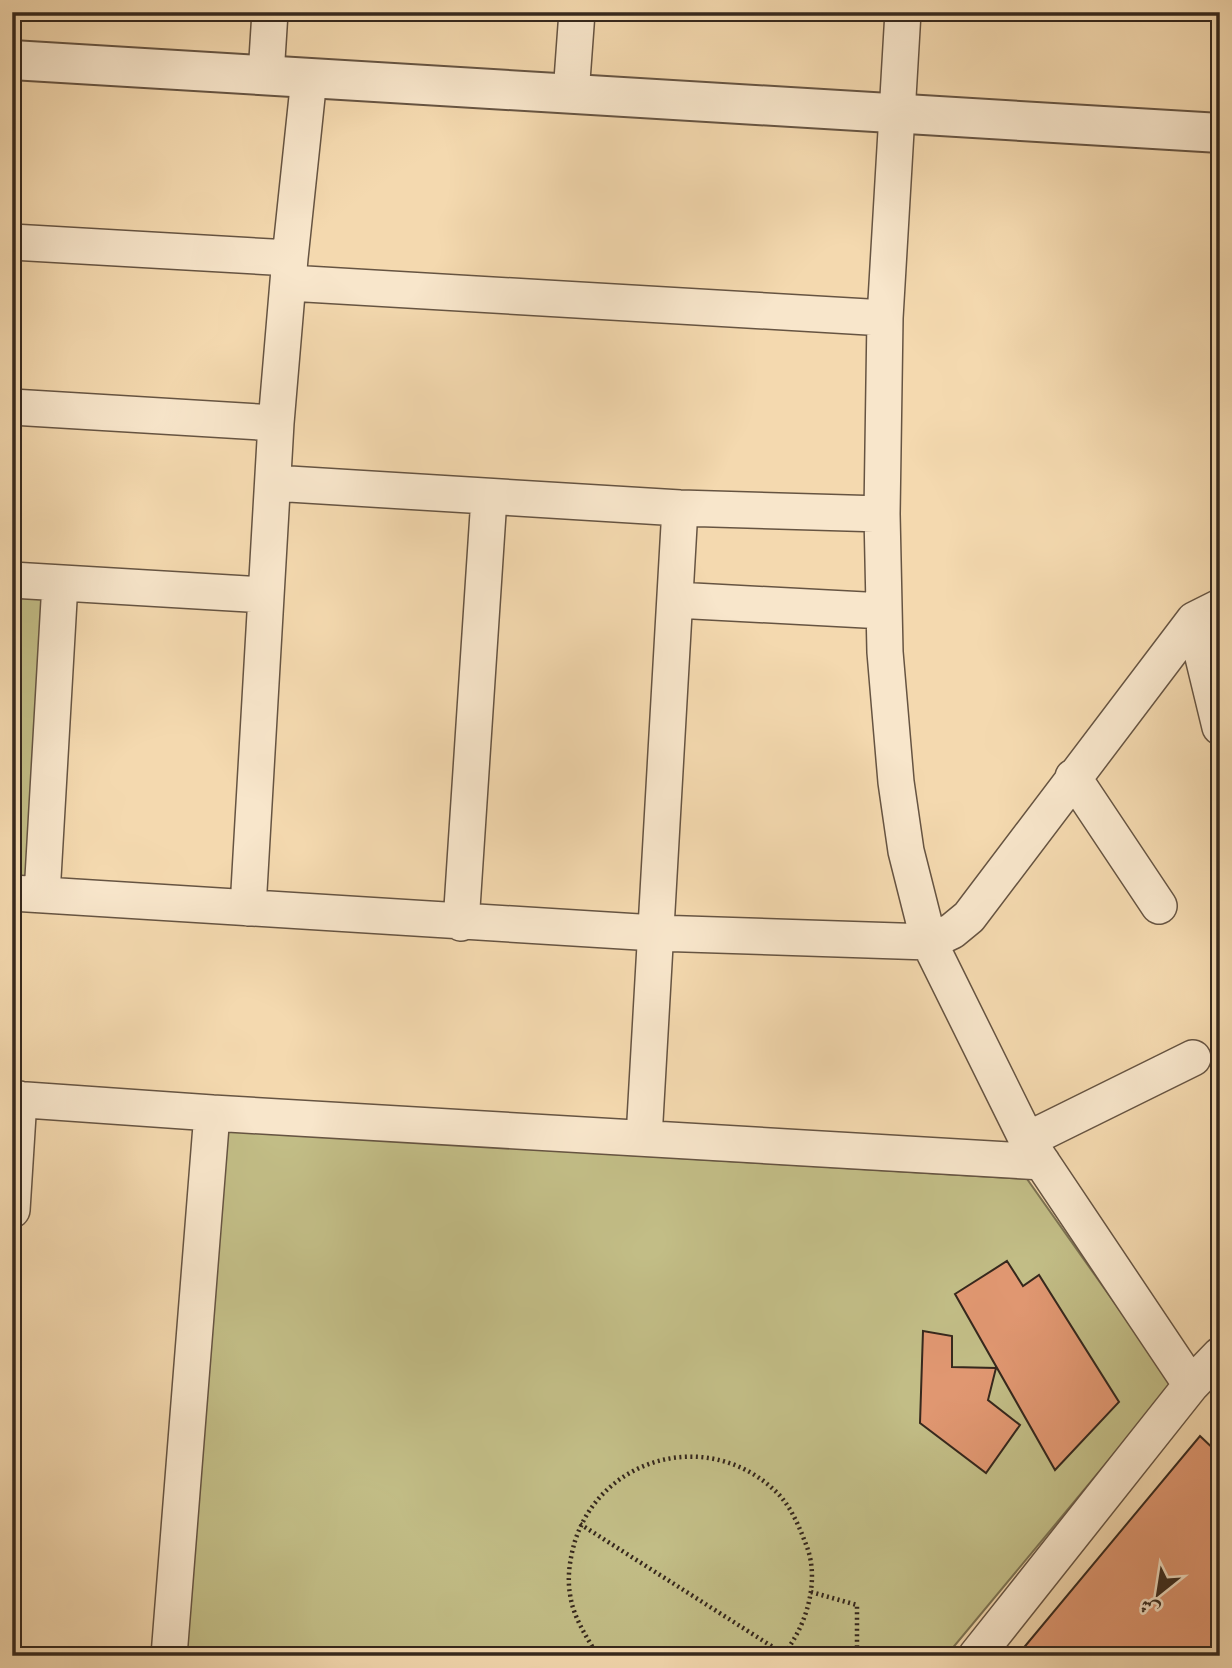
<svg xmlns="http://www.w3.org/2000/svg" width="1232" height="1668" viewBox="0 0 1232 1668" font-family="'IM FELL English',Amiri,serif">
  <style>
    .green { fill: #c2bd86; stroke: #7c7252; stroke-width: 2 }
    .building { fill: #e09771; stroke: #36281d; stroke-width: 2 }
    .lines { fill: none; stroke-linecap: round; stroke-linejoin: round }
    .minor-casing { stroke: #665442; stroke-width: 38 }
    .tertiary-casing { stroke: #665442; stroke-width: 42 }
    .path { stroke: #36281d; stroke-width: 4.5; stroke-dasharray: 2 3.5; stroke-linecap: butt }
    .minor { stroke: #f8e6cb; stroke-width: 35 }
    .tertiary { stroke: #f8e6cb; stroke-width: 38 }
  </style>
  <rect width="100%" height="100%" fill="#f4d9af"/>
  <filter id="stains"><feTurbulence type="fractalNoise" baseFrequency=".00286" numOctaves="4"/><feColorMatrix values="0 0 0 0 .2 0 0 0 0 .09 0 0 0 0 .02 0 0 0 .5 -.17"/></filter>
  <radialGradient id="worn" r=".72"><stop offset=".6" stop-color="#630" stop-opacity="0"/><stop offset="1" stop-color="#630" stop-opacity=".3"/></radialGradient>
  <path class="green" d="M12,591L48,593L30,878L12,877Z
    M214,1130L1027,1179L1172,1384L946,1656H181Z"/>
  <path class="building" d="M1007,1261L1023,1286L1039,1275L1119,1402L1055,1470L955,1294Z
    M923,1331L952,1336V1367L996,1368L988,1400L1020,1425L986,1473L920,1423Z
    M1200,1436L1220,1455V1656H1026L1021,1651Z"/>
  <g class="lines">
    <g class="minor-casing">
      <path id="minor" d="M903,12L885,318L882,514L885,652L896,782L906,851L929,942L1027,1140L1191,1385
        M266,75L270,12
        M571,94L577,12
        M12,242L290,258
        M289,283L885,318
        M12,407L276,423
        M273,483L680,508L882,514
        M12,580L266,595
        M675,600L884,611
        M1194,620L1220,727
        M1073,777L1159,906
        M12,893L655,933L929,942L952,931L969,917L1194,620L1220,607
        M42,895L60,583
        M248,908L276,423L290,258L309,78
        M461,923L489,498
        M12,1099L212,1113L1042,1162
        M644,1138L680,508
        M1027,1140L1193,1058
        M12,1210L19,1099
        M169,1656L212,1113
        M976,1656L1191,1385L1220,1355"/>
    </g>
    <g class="tertiary-casing">
      <path id="tertiary" d="M12,60L1220,133"/>
    </g>
    <path class="path" d="M580,1524L787,1656
      M811,1592L857,1605V1656
      M598,1656C586,1636 573,1617 570,1594C567,1577 570,1558 575,1541C602,1457 706,1429 772,1488C790,1503 799,1526 807,1547C820,1582 806,1628 782,1656"/>
    <use href="#minor" class="minor"/>
    <use href="#tertiary" class="tertiary"/>
  </g>
  <rect width="1232" height="1668" fill="none" stroke="#f4d9af" stroke-width="42"/>
  <rect x="14" y="14" width="1204" height="1640" fill="none" stroke="#36281d" stroke-width="3.5"/>
  <rect x="21" y="21" width="1190" height="1626" fill="none" stroke="#36281d" stroke-width="2"/>
  <g transform="translate(1158 1594) rotate(210)" stroke="#f8e6cb" stroke-width="5" paint-order="stroke">
  <path d="M0-5L12 26L0 18L-12 26Z" fill="#36281d"/>
  <text y="-10" font-size="19" font-weight="bold" text-anchor="middle" fill="#36281d">ش</text>
  </g>
  <rect width="100%" height="100%" filter="url(#stains)"/>
  <rect width="100%" height="100%" fill="url(#worn)"/>
</svg>
